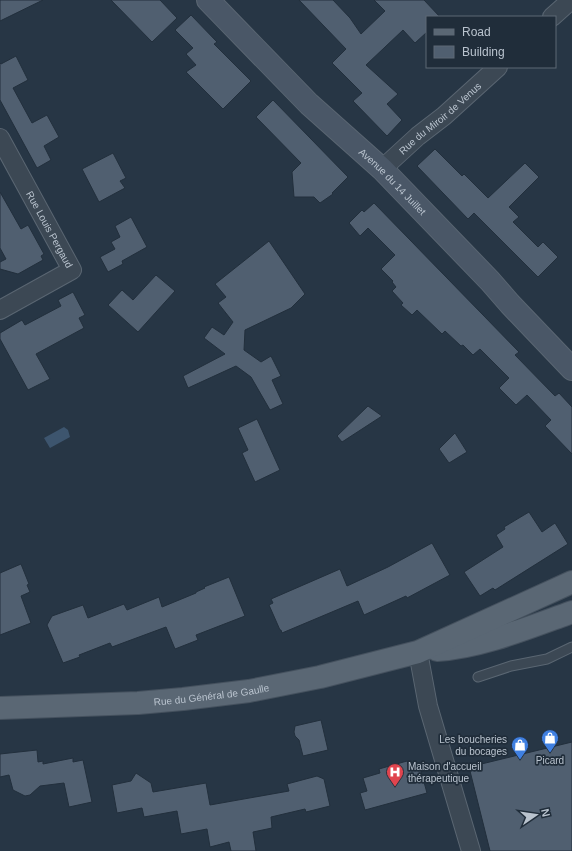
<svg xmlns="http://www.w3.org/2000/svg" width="572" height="851" viewBox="0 0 572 851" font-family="Helvetica,sans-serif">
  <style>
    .water { fill: #3d556e }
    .building { fill: #505f70; stroke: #222f3c }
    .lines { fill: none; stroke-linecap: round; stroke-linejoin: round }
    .lane-casing { stroke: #5a6672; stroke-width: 11 }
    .street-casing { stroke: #5a6672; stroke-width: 20 }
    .secondary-casing { stroke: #5a6672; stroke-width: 24 }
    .primary-casing { stroke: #45515e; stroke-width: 24 }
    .lane { stroke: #3c4854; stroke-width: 9 }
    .street { stroke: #3c4854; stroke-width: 18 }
    .secondary { stroke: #4a5767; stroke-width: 22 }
    .primary { stroke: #5a6774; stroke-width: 22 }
    .labels { text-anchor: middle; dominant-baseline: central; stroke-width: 3.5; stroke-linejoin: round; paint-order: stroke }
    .street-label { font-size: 10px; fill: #b9c3ce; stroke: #202d3a }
    .poi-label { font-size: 10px; fill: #b9c3ce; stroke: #202d3a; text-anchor: end }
  </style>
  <rect width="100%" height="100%" fill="#273645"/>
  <path class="water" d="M64,427L68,430L70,437L50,448L44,438Z"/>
  <path class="building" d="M0,0H43L0,21Z
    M111,0H160L177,18L152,42Z
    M299,0H333L350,18L361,34L385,11L374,0H424L440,17H427V32L415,43L403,30L366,65L398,94L387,104L402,120L387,136L353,101L362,93L332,63L346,49Z
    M191,15L217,42L214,44L251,81L223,109L186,72L196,65L186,54L193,48L175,30Z
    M16,56L28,80L13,88L32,123L47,115L59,137L44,146L51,160L37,168L0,100V63L1,64Z
    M273,100L348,177L332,193L333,194L320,203L314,197H294L292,172L301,163L256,117Z
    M435,149L462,176L464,174L488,198L525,163L539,177L509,207L519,217L513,222L538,247L543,242L558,257L538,277L474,213L468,219L417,166Z
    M113,153L126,178L120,181L125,188L99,202L82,169Z
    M0,192L21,229L28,225L44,254L41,256L43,260L18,274L0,269V262L6,259L0,248Z
    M374,203L519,352L515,355L555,396L559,393L572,407V454L545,426L551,420L527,395L516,405L499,388L509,378L480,349L473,355L463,345L461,346L445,331L442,334L417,310L412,315L401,305L403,303L392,291L396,287L392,282L393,281L381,269L395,255L368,228L360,236L349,223L362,210L364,212Z
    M131,217L147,247L122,261L123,264L108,272L100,257L115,249L111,242L120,237L115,226Z
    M269,241L305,294L291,308L245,330L244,350L261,362L271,356L281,376L272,380L283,404L270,410L251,377L236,366L188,388L183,376L225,354L204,338L212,327L224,335L233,322L218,303L226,297L215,284Z
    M156,275L175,291L138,332L108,305L122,290L133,300Z
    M73,292L85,315L79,318L84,328L36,354L50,379L28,390L0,339V333L22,320L25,325L61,306L58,300Z
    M368,406L382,416L342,442L337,436Z
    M257,419L280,470L255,482L242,453L248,450L238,428Z
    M455,433L467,452L449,463L439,449Z
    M529,512L542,532L555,523L568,544L495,590L493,588L480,596L464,572L503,547L496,535L505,529L504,527Z
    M432,543L450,575L407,598L406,596L364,615L358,601L282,633L281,630H280L269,605L273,603L271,599L340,569L347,586L388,567Z
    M21,564L29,584L27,585L30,592L21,596L31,623L0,635V573Z
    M229,577L245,616L196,635L198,640L175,649L166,627L112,647L110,643L79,655L80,657L63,663L47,625L52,616L83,605L88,618L124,604L127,610L159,597L162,607L196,593V592L205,588L204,587Z
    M321,720L328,750L303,756L299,740L295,736L294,732L295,726Z
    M572,742V851H490L469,767Z
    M37,750L38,762L43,761V764L73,758V762L83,760L92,802L69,807L64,783L40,786L30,795L25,796L13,790L9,775L0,777V754Z
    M407,761L409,767L419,764L427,793L365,810L360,793L367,791L363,778L380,773L379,769Z
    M136,773L151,783L153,792L206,783L210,805L289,791L287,784L317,776L324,779L330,806L306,812L305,809L271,817L272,828L253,832L256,851H231L229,842L210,847L207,829L181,834L177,811L144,817L142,808L117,813L112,785L131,781Z"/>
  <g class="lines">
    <g class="lane-casing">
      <path id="lane" d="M478,677L511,666L547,659L572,647"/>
    </g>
    <g class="street-casing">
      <g id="street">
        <path d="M552,17L571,0"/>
        <path id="s1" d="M0,138L72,270L0,310"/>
        <path id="s2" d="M382,169L418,136L444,116L498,67"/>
        <path d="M418,652L428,706L471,851"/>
      </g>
    </g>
    <g class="secondary-casing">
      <g id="secondary">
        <path id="s3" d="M208,0L309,104L382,169L490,281L510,304L572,369"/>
      </g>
    </g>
    <g class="primary-casing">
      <g id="primary">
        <path d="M437,650C482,647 530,627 572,612"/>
        <path id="s4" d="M0,708L138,703L183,699L249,691L320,677L418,652L572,582"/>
      </g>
    </g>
    <use href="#lane" class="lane"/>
    <use href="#street" class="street"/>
    <use href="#secondary" class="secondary"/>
    <use href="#primary" class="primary"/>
  </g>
  <defs>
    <g id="shop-pin" transform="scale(0.9)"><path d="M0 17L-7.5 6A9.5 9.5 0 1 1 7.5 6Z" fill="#3f7fe0" stroke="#202d3a"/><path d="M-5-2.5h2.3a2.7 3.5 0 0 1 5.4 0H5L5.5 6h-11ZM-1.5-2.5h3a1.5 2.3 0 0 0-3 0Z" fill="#fff"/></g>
    <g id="hospital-pin" transform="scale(0.9)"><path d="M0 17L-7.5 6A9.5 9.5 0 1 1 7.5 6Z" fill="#e0444e" stroke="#202d3a"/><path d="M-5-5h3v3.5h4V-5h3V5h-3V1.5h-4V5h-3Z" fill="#fff"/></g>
  </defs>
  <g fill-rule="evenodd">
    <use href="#shop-pin" x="550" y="738"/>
    <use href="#shop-pin" x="520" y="745"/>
    <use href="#hospital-pin" x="395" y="772"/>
  </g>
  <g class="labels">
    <g class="street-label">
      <text stroke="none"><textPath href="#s2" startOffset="77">Rue du Miroir de Venus</textPath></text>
      <text stroke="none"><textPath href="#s3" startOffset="259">Avenue du 14 Juillet</textPath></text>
      <text stroke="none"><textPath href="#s1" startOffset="104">Rue Louis Pergaud</textPath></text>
      <text stroke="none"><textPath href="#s4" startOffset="212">Rue du Général de Gaulle</textPath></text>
    </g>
    <g class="poi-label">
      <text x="507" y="739">Les boucheries<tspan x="507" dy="12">du bocages</tspan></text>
      <text x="550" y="760" text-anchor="middle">Picard</text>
      <text x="408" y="766" text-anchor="start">Maison d'accueil<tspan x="408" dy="12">thérapeutique</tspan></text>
    </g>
  </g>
  <rect x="426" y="16" width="130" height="52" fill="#202d3a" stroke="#5d6975"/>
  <rect x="434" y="29" width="20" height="6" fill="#5a6774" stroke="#5d6975"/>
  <text x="462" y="36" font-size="12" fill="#b9c3ce">Road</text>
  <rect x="434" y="46" width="20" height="12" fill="#505f70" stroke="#5d6975"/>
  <text x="462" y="56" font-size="12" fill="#b9c3ce">Building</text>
  <g transform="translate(536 815) rotate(77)" stroke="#202d3a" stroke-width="3" paint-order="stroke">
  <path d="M0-3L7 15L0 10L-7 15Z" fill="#b9c3ce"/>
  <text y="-6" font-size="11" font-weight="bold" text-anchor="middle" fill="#b9c3ce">N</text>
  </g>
</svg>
